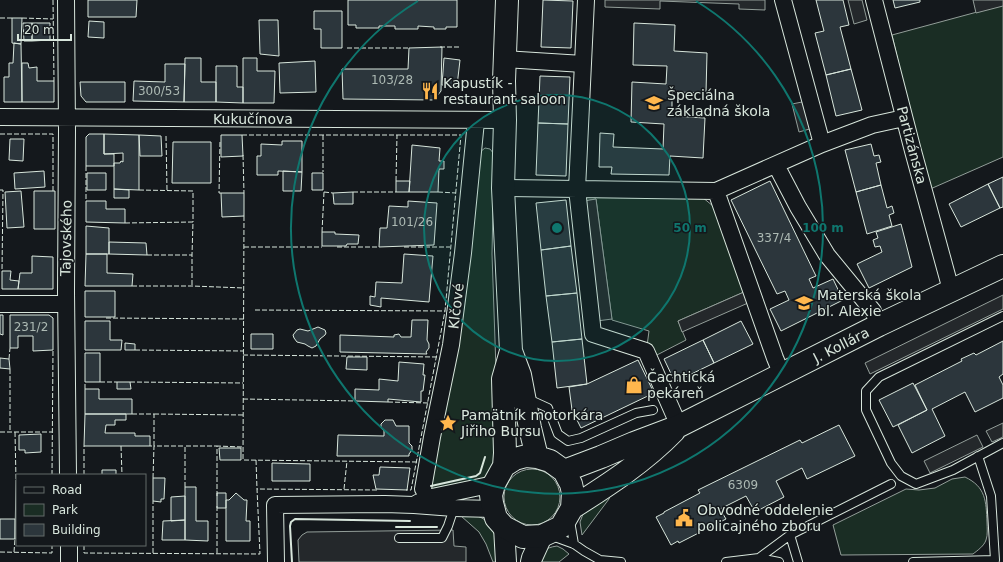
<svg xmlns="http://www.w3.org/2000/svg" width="1003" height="562" viewBox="0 0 1003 562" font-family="'DejaVu Sans',sans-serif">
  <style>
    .green { fill: #1a2d24; stroke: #939e99 }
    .parking { fill: #24282b; stroke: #939e99 }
    .building { fill: #2c363c; stroke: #d8e6dc }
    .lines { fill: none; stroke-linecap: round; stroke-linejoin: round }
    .service-casing { stroke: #d8e6dc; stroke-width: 10 }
    .minor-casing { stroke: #d8e6dc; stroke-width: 18 }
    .tertiary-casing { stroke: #d8e6dc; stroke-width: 22 }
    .secondary-casing { stroke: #d8e6dc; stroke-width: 24 }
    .service { stroke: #14181c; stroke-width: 8 }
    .minor { stroke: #14181c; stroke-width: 16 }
    .tertiary { stroke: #14181c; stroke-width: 20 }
    .secondary { stroke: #14181c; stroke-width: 22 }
    .fence { stroke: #d8e6dc; stroke-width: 1; stroke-dasharray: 5 2; stroke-linecap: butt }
    .wall { stroke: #d8e6dc; stroke-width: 2 }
    .ring { fill: none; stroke: #0f766e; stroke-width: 2 }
    .labels { text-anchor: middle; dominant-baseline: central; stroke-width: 3; stroke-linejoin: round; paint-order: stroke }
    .number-label { font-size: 12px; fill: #adbab4 }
    .poi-label { font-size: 14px; fill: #d8e6dc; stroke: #14181c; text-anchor: start }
    .street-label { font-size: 14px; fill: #d8e6dc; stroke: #14181c }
    .centre { fill: #0f766e; stroke: #14181c; stroke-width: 2 }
    .ring-label { font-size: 12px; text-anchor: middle; font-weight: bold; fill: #0f766e; stroke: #14181c; stroke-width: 3; stroke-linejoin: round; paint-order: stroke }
  </style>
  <rect width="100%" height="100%" fill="#14181c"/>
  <path class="green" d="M1003,5V157L928,190L892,35Z
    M485,148L490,149L494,154L492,254L499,456L487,476L480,482L427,492L460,337L467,283L479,155L480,152Z
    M592,193L702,197L713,206L744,292L678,321L686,340L653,357L647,346L649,331L612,320L596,199L584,201V198Z
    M504 497a28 28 0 1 1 56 0a28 28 0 1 1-56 0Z
    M965,477C986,487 986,501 987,522C987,527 988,535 986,540C984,546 978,550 973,554L841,555L833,525L906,489L919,490L935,488L952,479Z
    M610,496L609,499L582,535L580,522L583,514Z
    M468,514C496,517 497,539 500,562H493L486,544L479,532L461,516Z
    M557,546L563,549L569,554L559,562H538C543,551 544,548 557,546Z"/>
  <path class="parking" d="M605,0H765V10L739,9V4L660,1V9L605,7Z
    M848,0H862L867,20L854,24Z
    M973,0H1003V6L976,13Z
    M807,101L813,128L799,132L792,104Z
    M596,199L612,319L597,321L584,201Z
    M744,292L748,303L682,332L678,321Z
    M1003,295V309L870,374L865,363Z
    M1003,423V437L992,442L986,431Z
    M977,435L983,447L930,473L924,461Z
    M453,530L454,546L466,547V562H299L298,540L302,535L307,532Z"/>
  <path class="building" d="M88,0H137L136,17H88Z
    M348,0H457V27H446V29H434V27L418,26V29H395V26H379V28H356V25H348Z
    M543,0L573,1L571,48L541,47Z
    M816,0H843L849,25L840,27L851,69L826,75L815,33L824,31Z
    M893,0H920V2L895,8Z
    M314,11H342V48H321V29H314Z
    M12,18H22L21,44L12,43Z
    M259,20H278L279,56L260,54Z
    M89,21L104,22V38L88,37Z
    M23,23H32V41H24Z
    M32,23H50V40L32,41Z
    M634,23L675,25L674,51L707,53L706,93L672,92V116L705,118L703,158L670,156L669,175L611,174L612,167H599L600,133L614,134L613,147L663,149L664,124L631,122L632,82L666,84L667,66L633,65Z
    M14,43L21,44L22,102H4V77H9V63H13Z
    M442,47L441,91L434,100L343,99L342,69H408L409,48Z
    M185,58H201V82H216V102H184Z
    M243,58H257V71H275L274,103H243Z
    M444,58L460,60L457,86L442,85Z
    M315,61L316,92L280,93L279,63Z
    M22,63H28L29,68L37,67V81H54V102H22Z
    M165,64H185L184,102L133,101L134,81L165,82Z
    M216,66H237V87H243V103L216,102Z
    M851,69L862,110L836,116L826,75Z
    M540,76L570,77L568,124L538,123Z
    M80,82H125V102H86L81,96Z
    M538,123L568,124L566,176L536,175Z
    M89,134H104V154H114V166H86V137Z
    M104,134L139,135V190L114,189V163H120L121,161L123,162V153L104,154Z
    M139,135L161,136L162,156H140Z
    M221,135H242L243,156L221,157Z
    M10,139H24L23,161L9,160Z
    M282,141H302V172L278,171V175H257V156H261V144L282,145Z
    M173,142H211V183H172Z
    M871,144L874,156L879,155L880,159L881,162L876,163L881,185L856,192L845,150Z
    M412,145L440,148L439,161H444V169H439L438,192H409Z
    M44,171L45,187L15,189L14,173Z
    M283,171L302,172L301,191H283Z
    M87,173H106V190H87Z
    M312,173H323V190H312Z
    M1003,177V207L1000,208L988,184Z
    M396,181H410L409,192H396Z
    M770,181L816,276L809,279L813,288L833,279L843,300L781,331L770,309L789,300L785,291L777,294L731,200Z
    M988,184L1000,208L961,227L949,204Z
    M881,185L887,208L892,206L894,213L889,215L892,226L867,234L856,192Z
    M114,189L129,190V198H114Z
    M21,191L24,227L7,228L5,192Z
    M34,191H55V229H34Z
    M353,192V204H334L333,193Z
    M221,193H244V216L222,217Z
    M566,200L571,246L541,250L536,203Z
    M86,201H106V209H125V223L86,222Z
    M408,201L437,203L434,245L379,247L380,228H387L389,206L408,207Z
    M901,224L912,267L869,288L857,264L882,252L880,246L875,247L873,240L878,238L876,232Z
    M86,226L109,228V254H86Z
    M322,232H335V234L359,235L358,244H347L346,246H322Z
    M109,242L146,243L147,255L109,254Z
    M571,246L577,293L546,296L541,250Z
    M86,254H107V273L133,274L132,286H85Z
    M404,254L433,256L429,302L381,298V307L370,305V296L375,297L376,282L402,283Z
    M32,256L53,257V289H18L20,273H32Z
    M2,271H11L10,280L19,281L18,289H2Z
    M85,291H115V317H85Z
    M577,293L582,339L552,342L546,296Z
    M0,315H3V335L0,334Z
    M10,315H49L53,318V350L33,351V336H18V348H10Z
    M412,320H428L427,340L429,344V348L426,352L427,354L340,352V335L394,337V335L399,334L401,337H411Z
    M85,321H110V340H122L121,350H85Z
    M741,321L753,344L714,363L703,340Z
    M318,327L325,330L326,333L325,335L320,339L316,346L312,348L308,346L305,344L297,342L294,338L293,335L297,330L300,329L308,331Z
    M251,334H273V349H251Z
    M582,339L587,384L557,388L552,342Z
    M703,340L714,363L675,382L664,359Z
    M1003,341V374L999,377L1003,385V398L975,412L965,392L932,409L945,436L912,453L898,425L927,410L915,385L962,361L961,359L974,353L976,355Z
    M125,343L135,344V350H125Z
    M85,353H100V382H85Z
    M347,357H367V370L346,369Z
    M0,358L9,359L10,369L0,368Z
    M638,360L654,393L581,428L572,410L569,387L587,384Z
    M399,362L424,364L423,375H425L423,391H421V402L388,399V402L355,401V389L379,390V379L398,381Z
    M117,382H130L131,389H117Z
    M913,383L927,410L893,427L879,400Z
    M85,389H99V399H132V414H85Z
    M85,414H126V420H115V425H106L105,433H135V436H150V446H84Z
    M385,420H393L396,426H409V443L412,446V450L409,454V456H337L338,435L384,436V431L381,428V424Z
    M839,425L855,456L807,479L802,468L776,481L784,497L755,512L746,496L720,509L726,519L679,543L678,541L671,545L656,517L664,513V512L700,493L698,490L800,440L802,443Z
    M41,434V452L25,453V450H19V435Z
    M219,448H241V460H220Z
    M272,463L310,464V481H272Z
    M380,467L410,468L407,490L376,489L373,475H379Z
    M102,470H116V475H102Z
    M153,478H165L164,499H161V502L153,501Z
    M16,480H17V539H15Z
    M185,487H196V521H208V541L185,540Z
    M217,493H226V508H217Z
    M236,493L244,500H247L246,521H250V541H226V500H229Z
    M185,496V520L171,521V497Z
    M0,519H15V539H0Z
    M185,520V540H162L163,521Z"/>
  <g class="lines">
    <g class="service-casing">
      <path id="service" d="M1003,316L879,377L866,391V410L891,463L901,476L916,484L953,470L1003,443
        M526,398L548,408L558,434L568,441L581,438L636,413L653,410
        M570,521L574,544
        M790,535L798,562
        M552,536L574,544L584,551L600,560L621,562
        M399,538H442L448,526L454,508
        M759,558L779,562
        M726,562L759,558L790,535L891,484
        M913,562L995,560L991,496L978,456"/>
    </g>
    <g class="minor-casing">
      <path id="minor" d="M66,0L67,130L66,292L68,475
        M586,0L577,189L593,334L646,351L679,426
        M783,0L822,144
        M874,0L913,151L951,290
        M505,59L583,64
        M0,117L505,120
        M776,165L798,207L827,255L873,311L879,325
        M503,188L716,191L822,144L872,125L904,118
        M716,191L775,358L782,375
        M0,304H66
        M423,489L432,437L451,345L463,253L476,121
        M417,503L432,497L494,484
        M69,545V562
        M276,562L275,505L385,504L414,505L454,508L493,509"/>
    </g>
    <g class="tertiary-casing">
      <path id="tertiary" d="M504,527L506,562
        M531,562L532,558L542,536"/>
    </g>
    <g class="secondary-casing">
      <path id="secondary" d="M511,351L520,375L530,428L537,457
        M504,466L515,459L526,456L537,457L550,461L564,471L571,484L573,493L572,508L561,527L542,536L523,537L504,527L496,518L492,503L491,495L494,484L504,466L505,453L503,379L511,351L503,188L505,120L504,81L507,0
        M564,471L601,457L634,443L679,426L879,325L1003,266
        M572,508C608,485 644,462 674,431"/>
    </g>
    <use href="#service" class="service"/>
    <use href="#minor" class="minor"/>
    <use href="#tertiary" class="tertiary"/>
    <use href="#secondary" class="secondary"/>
    <path class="fence" d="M53,0L54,81
      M0,18H12
      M22,18L53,19
      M440,47H460
      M347,48H410
      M0,134H53V191
      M242,135H461L445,311L411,490H406
      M323,135V172
      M166,136L167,190
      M220,142L219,193H221
      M243,155L244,193
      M86,166V201
      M396,181L397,135
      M0,190H3L2,271
      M139,190L193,191V222
      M324,192L333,193
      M353,192H396
      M438,192L456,193
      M244,216L243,460L417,462
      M125,223L193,222L192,255
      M322,232L324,192
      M244,247H322
      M337,247H379
      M404,247H450
      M147,255H192V286
      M132,286H192L244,288
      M255,310L445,311
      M106,318L244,319
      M135,350L243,351
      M243,355L437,357
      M9,359L10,348
      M10,369V432
      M100,382H117
      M130,382L243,383
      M85,389V382
      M243,399L355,401
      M388,402L428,403
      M132,414H154V446H150
      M154,414L243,415
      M0,432H52
      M15,432L16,480
      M121,446L122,475
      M256,460L257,489
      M52,475L53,350
      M84,475V446
      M153,478L154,446H185
      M185,487V446H217
      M344,489L347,461
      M217,496V446L242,447
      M217,506V554
      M84,545V553L260,554L257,489L378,490
      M0,552L52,553V545
      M14,552L15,539
      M153,553V501"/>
    <path class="wall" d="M431,486L476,476L480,473L485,457
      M396,527H437
      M292,562L290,526L291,522L295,519L410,521"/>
  </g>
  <circle cx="557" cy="228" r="133" fill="#0f766e" fill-opacity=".12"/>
  <g class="ring">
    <circle cx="557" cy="228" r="133"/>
    <path d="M696 1A266 266 0 1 1 418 1"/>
  </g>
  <defs>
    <g id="restaurant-bare" transform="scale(1.38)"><path d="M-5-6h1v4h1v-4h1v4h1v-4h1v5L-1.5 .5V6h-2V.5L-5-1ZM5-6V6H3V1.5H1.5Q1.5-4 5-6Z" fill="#ffb74d" stroke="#14181c" stroke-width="2.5" paint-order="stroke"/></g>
    <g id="school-bare" transform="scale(1.38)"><path d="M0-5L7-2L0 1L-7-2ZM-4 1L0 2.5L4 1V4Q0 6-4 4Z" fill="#ffb74d" stroke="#14181c" stroke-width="2.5" paint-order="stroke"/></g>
    <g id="shop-bare" transform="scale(1.38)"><path d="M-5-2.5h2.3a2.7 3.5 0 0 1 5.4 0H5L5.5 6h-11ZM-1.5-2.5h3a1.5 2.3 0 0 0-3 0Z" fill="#ffb74d" stroke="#14181c" stroke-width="2.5" paint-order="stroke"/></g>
    <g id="sight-bare" transform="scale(1.38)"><path d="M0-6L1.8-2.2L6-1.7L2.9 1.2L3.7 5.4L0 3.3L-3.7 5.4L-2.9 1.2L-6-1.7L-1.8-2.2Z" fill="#ffb74d" stroke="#14181c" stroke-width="2.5" paint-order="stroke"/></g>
    <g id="civic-bare" transform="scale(1.38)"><path d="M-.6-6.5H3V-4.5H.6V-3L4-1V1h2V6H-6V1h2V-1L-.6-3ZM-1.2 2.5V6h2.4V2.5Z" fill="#ffb74d" stroke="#14181c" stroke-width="2.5" paint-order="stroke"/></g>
  </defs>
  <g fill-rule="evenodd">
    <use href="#restaurant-bare" x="430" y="91"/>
    <use href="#school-bare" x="654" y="103"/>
    <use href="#school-bare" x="804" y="303"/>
    <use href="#shop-bare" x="634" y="385"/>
    <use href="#sight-bare" x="448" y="423"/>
    <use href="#civic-bare" x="684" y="518"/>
  </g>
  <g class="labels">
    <g class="number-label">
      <text x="392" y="80">103/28</text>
      <text x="159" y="91">300/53</text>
      <text x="412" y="222">101/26</text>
      <text x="774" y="238">337/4</text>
      <text x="31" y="327">231/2</text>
      <text x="743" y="485">6309</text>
    </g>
    <g class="poi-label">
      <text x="443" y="83">Kapustík -<tspan x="443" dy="16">restaurant saloon</tspan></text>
      <text x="667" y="95">Špeciálna<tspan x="667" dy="16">základná škola</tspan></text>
      <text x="817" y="295">Materská škola<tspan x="817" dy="16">bl. Alexie</tspan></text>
      <text x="647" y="377">Čachtická<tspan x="647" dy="16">pekáreň</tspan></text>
      <text x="461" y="415">Pamätník motorkára<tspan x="461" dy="16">Jiřiho Bursu</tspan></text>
      <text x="697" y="510">Obvodné oddelenie<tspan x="697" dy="16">policajného zboru</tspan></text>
    </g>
    <g class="street-label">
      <text x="253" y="119">Kukučínova</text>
      <text transform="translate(912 145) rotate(75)">Partizánska</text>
      <text transform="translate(66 238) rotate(-89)">Tajovského</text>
      <text transform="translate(456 306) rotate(-83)">Klčové</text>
      <text transform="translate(841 345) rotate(-27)">J. Kollára</text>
    </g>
  </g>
  <circle cx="557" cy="228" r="6" class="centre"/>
  <g class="ring-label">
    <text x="690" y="232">50 m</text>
    <text x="823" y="232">100 m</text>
  </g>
  <rect x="16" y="474" width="130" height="72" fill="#14181c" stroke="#626a69"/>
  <rect x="24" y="487" width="20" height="6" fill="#14181c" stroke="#626a69"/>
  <text x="52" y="494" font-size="12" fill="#d8e6dc">Road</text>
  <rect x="24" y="504" width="20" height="12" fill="#1a2d24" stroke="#626a69"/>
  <text x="52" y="514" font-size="12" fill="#d8e6dc">Park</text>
  <rect x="24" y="524" width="20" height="12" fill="#2c363c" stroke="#626a69"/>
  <text x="52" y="534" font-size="12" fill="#d8e6dc">Building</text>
  <path d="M18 34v6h53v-6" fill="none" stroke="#d8e6dc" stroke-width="2"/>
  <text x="24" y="34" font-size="12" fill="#d8e6dc" stroke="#14181c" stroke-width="3" paint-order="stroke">20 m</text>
</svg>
